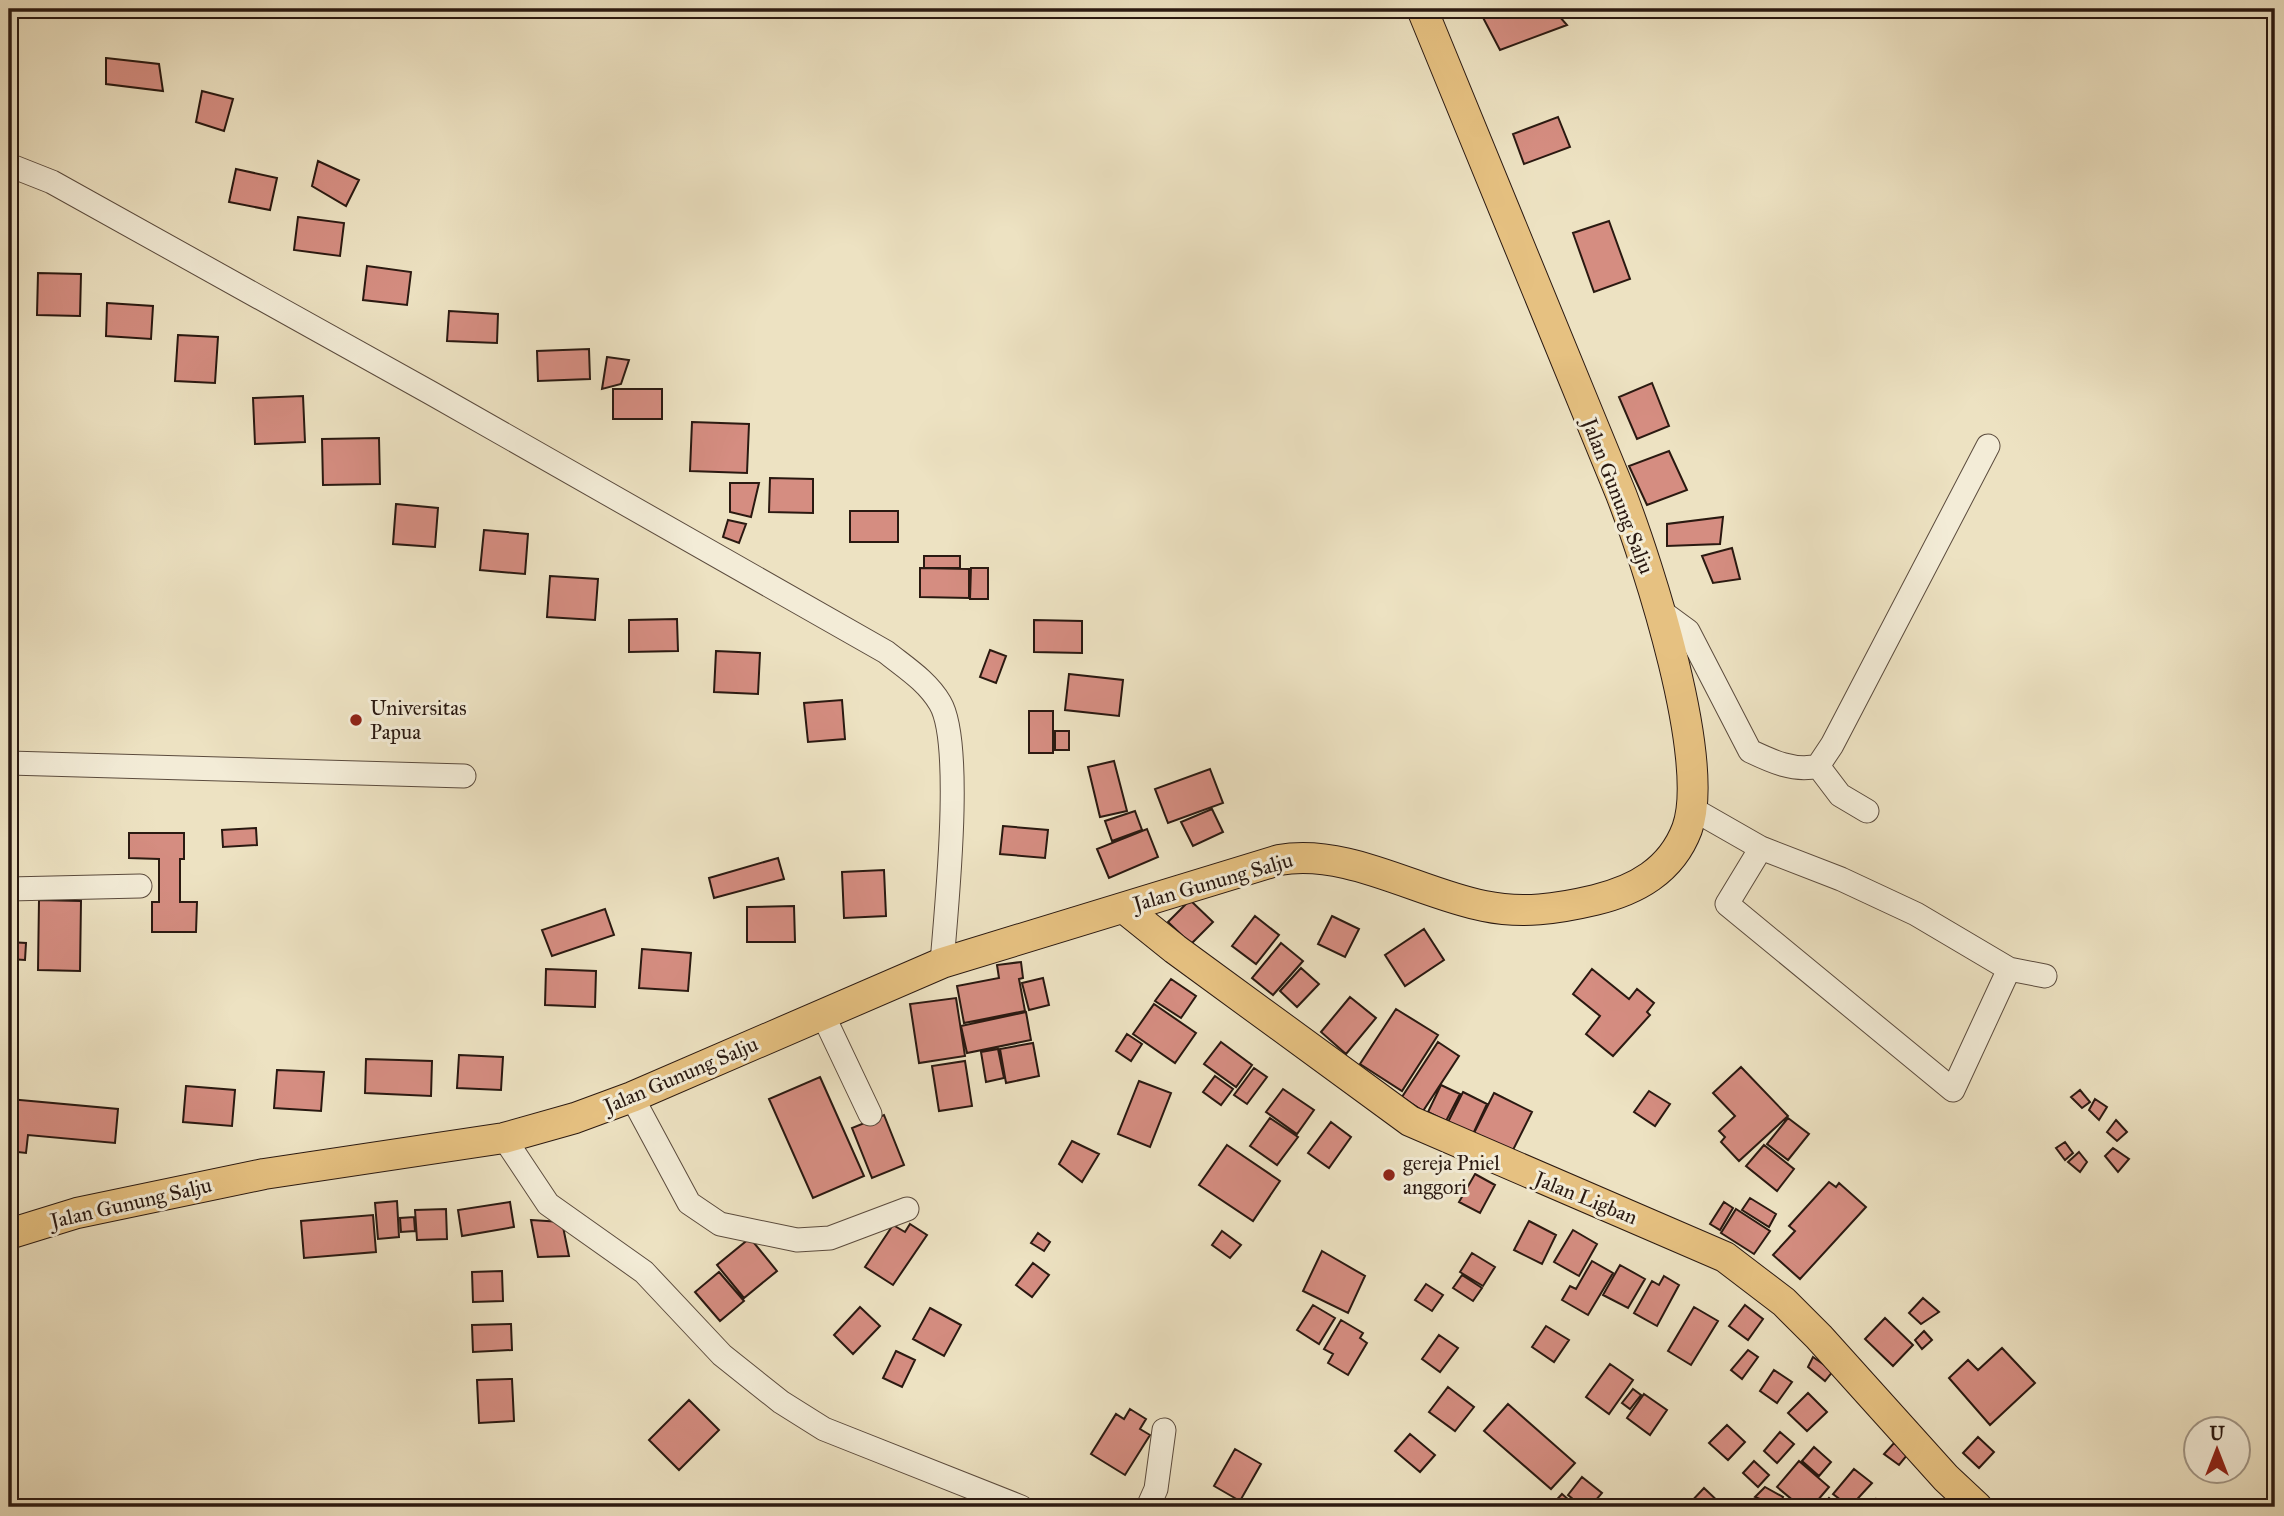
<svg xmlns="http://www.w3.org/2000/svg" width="2284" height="1516" viewBox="0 0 2284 1516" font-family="'IM FELL Great Primer',serif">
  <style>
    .building { fill: #d58d81; stroke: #2a1911; stroke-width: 2 }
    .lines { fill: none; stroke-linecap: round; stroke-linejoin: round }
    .minor-casing { stroke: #5b4b3d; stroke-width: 25 }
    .major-casing { stroke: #2a1911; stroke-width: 32 }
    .minor { stroke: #f3ecd7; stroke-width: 23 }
    .major { stroke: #e6c181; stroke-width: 30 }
    .poi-dot { fill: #8f2418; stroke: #f3ecd7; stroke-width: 2.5 }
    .labels { text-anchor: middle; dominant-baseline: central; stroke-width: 6; stroke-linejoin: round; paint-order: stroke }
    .street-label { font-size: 21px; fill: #2a1911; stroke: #f3ecd7 }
    .poi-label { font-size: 21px; fill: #2a1911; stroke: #f3ecd7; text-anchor: start }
  </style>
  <rect width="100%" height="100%" fill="#ede2c2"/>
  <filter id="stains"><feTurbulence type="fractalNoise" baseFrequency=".00286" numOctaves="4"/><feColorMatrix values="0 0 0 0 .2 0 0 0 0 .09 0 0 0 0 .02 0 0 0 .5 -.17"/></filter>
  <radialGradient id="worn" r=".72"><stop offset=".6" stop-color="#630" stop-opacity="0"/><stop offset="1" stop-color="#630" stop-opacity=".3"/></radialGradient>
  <path class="building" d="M1553,9L1567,25L1500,50L1479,10Z
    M106,58L159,64L163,91L106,84Z
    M202,91L233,99L224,131L196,122Z
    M1558,117L1570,147L1524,164L1513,134Z
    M318,161L359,180L346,206L312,186Z
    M236,169L277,178L270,210L229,202Z
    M298,217L344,223L340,256L294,250Z
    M1609,221L1630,279L1594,292L1573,233Z
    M9,244H12L10,276H9Z
    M367,266L411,272L407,305L363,300Z
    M38,273L81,274L80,316L37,315Z
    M107,303L153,306L151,339L106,336Z
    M449,311L498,314L497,343L447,341Z
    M178,335L218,337L215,383L175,381Z
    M589,349L590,379L538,381L537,351Z
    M607,357L629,360L621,384L602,389Z
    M1652,383L1669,426L1637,439L1619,397Z
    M613,389H662V419H613Z
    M303,396L305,442L255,444L253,398Z
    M692,422L749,424L747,473L690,471Z
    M379,438L380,484L323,485L322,439Z
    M1669,451L1687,490L1647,505L1629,466Z
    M770,478L813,479V513L769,512Z
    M730,483H759L751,517L730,512Z
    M396,504L438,508L435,547L393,544Z
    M850,511H898V542H850Z
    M1723,517L1720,544L1667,546V524Z
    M728,520L746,524L739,543L723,537Z
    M484,530L528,534L525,574L480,570Z
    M1732,548L1740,579L1713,583L1702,556Z
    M924,556H960V568H924Z
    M920,568L969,569V598L920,597Z
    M971,568H988V599H970Z
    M550,576L598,579L595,620L547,617Z
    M677,619L678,651L629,652V620Z
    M1034,620L1082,621V653L1034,652Z
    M990,650L1006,656L996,683L980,677Z
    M716,651L760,653L758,694L714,692Z
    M1069,674L1123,680L1119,716L1065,710Z
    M842,700L845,739L808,742L804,703Z
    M1029,711H1053V753H1029Z
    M1055,731H1069V750H1055Z
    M1114,761L1127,811L1100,817L1088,767Z
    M1210,769L1223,803L1168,823L1155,789Z
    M1212,809L1223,832L1193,846L1181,822Z
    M1135,811L1142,830L1112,841L1105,821Z
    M1003,826L1048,830L1045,858L1000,854Z
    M256,828L257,845L223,847L222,830Z
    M1147,829L1158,857L1109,878L1097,849Z
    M129,833H184V859H180V902H197L196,932H152V902H159V859L129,858Z
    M778,858L784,879L714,898L709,878Z
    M884,870L886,916L844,918L842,872Z
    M39,900L81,901L80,971L38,970Z
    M1190,900L1213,922L1191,944L1168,922Z
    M794,906L795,942H747V907Z
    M605,909L614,935L552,956L542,930Z
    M1255,916L1279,935L1256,964L1232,946Z
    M1332,916L1359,929L1345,957L1318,944Z
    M1424,929L1444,960L1405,986L1385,955Z
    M9,942L26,943L25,960L9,959Z
    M1281,943L1303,961L1273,995L1252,978Z
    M642,949L691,953L688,991L639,988Z
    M1021,962L1023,978L1019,979L1025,1011L964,1023L957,986L999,978L997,965Z
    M1301,968L1319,984L1297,1007L1280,991Z
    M546,969L596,971L595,1007L545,1005Z
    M1592,969L1629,999L1637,989L1654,1003L1647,1012L1650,1015L1613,1056L1586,1034L1600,1016L1573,994Z
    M1043,978L1049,1005L1029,1010L1022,983Z
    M1171,979L1196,996L1181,1018L1155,1001Z
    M1350,997L1376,1018L1346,1054L1321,1032Z
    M956,998L965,1056L919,1063L910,1004Z
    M1154,1004L1196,1033L1175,1063L1133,1034Z
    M1396,1009L1438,1035L1402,1091L1360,1064Z
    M1026,1012L1031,1040L967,1053L961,1026Z
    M1127,1034L1142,1044L1131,1061L1116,1051Z
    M1221,1042L1252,1065L1236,1087L1204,1064Z
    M1438,1042L1459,1056L1423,1111L1402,1097Z
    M1033,1043L1039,1076L1006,1083L1000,1049Z
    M998,1049L1004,1078L986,1082L981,1052Z
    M459,1055L503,1057L501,1090L457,1088Z
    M366,1059L432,1061L431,1096L365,1093Z
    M965,1061L972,1106L939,1111L932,1066Z
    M1741,1067L1788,1116L1739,1161L1721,1142L1725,1137L1719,1131L1735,1116L1713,1093Z
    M1254,1068L1267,1077L1247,1104L1234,1095Z
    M277,1070L324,1072L321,1111L274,1108Z
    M1215,1076L1233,1089L1221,1105L1203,1092Z
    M820,1077L864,1176L813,1198L769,1099Z
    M1139,1081L1171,1093L1150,1147L1118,1134Z
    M1441,1085L1460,1094L1446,1121L1428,1112Z
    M186,1086L235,1090L232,1126L183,1122Z
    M1283,1089L1314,1110L1297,1134L1266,1112Z
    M2080,1090L2090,1102L2082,1108L2071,1097Z
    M1649,1091L1670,1104L1655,1126L1634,1112Z
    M1463,1092L1487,1104L1473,1134L1448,1122Z
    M1494,1093L1532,1112L1511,1154L1473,1135Z
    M9,1099L118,1109L115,1143L28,1135L26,1153L9,1151Z
    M2095,1099L2107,1107L2099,1120L2089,1110Z
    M884,1115L904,1165L872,1178L852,1128Z
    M1270,1118L1298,1137L1277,1165L1250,1146Z
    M1788,1118L1809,1134L1788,1160L1767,1144Z
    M2116,1120L2127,1132L2117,1141L2107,1132Z
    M1331,1122L1351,1137L1329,1168L1308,1153Z
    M1072,1141L1099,1154L1082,1182L1059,1164Z
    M2065,1142L2073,1153L2065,1160L2056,1148Z
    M1227,1145L1280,1181L1253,1221L1199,1185Z
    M1764,1145L1794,1169L1777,1191L1746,1166Z
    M2113,1148L2129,1159L2118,1172L2105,1156Z
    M2079,1152L2087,1162L2080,1172L2068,1162Z
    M1475,1174L1495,1185L1480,1213L1459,1202Z
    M1829,1182L1836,1187L1839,1183L1866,1207L1800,1279L1773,1255L1795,1231L1789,1226Z
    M1750,1198L1776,1214L1769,1227L1742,1210Z
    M397,1201L399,1237L378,1239L375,1203Z
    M510,1202L514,1227L462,1236L458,1210Z
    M1724,1202L1733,1208L1720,1230L1710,1224Z
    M446,1209L447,1239L417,1240L415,1210Z
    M1736,1209L1770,1231L1754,1254L1721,1233Z
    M373,1215L376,1252L304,1258L301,1221Z
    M414,1217L415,1231L401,1232L400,1218Z
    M531,1220L562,1222L569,1256L538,1257Z
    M1529,1221L1556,1235L1542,1264L1514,1250Z
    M910,1224L927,1235L893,1285L865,1267L893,1225L905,1232Z
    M1573,1230L1597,1244L1579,1276L1554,1262Z
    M1222,1231L1241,1245L1230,1258L1212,1245Z
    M1038,1233L1050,1242L1044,1251L1031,1243Z
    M750,1238L777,1271L744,1298L717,1265Z
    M1322,1251L1365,1276L1348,1313L1303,1291Z
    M1472,1253L1495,1267L1483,1286L1460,1272Z
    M1592,1261L1613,1273L1588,1315L1562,1300L1570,1286L1576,1289Z
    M1033,1263L1049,1275L1032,1297L1016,1285Z
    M1620,1265L1645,1279L1628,1308L1603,1295Z
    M502,1271L503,1301L473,1302L472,1272Z
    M719,1272L744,1301L720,1321L695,1292Z
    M1462,1275L1482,1288L1473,1301L1453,1288Z
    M1664,1276L1679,1285L1657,1326L1634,1313L1652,1281L1659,1285Z
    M1426,1284L1443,1295L1432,1311L1415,1300Z
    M1923,1298L1939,1312L1921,1324L1909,1313Z
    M1313,1305L1335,1318L1319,1344L1297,1330Z
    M1745,1305L1763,1319L1748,1340L1729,1326Z
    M860,1307L880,1326L853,1354L834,1335Z
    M1694,1307L1718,1321L1691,1365L1668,1351Z
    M930,1308L961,1325L944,1356L913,1339Z
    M1885,1318L1913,1345L1893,1366L1865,1339Z
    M1341,1320L1363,1333L1360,1338L1367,1343L1348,1375L1328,1363L1333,1354L1324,1349Z
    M511,1324L512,1350L473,1352L472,1325Z
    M1546,1326L1569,1340L1554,1362L1532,1347Z
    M1924,1331L1932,1340L1922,1349L1915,1340Z
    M1439,1335L1458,1348L1440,1372L1422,1359Z
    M2002,1348L2035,1383L1990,1425L1949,1378L1968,1360L1978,1370Z
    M1748,1350L1758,1357L1742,1379L1731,1370Z
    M896,1351L915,1360L902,1387L883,1378Z
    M1813,1357L1833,1371L1825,1381L1808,1367Z
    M1610,1364L1633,1380L1609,1414L1586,1397Z
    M1774,1370L1792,1382L1777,1403L1760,1391Z
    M512,1379L514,1421L479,1423L477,1380Z
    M1448,1387L1474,1407L1455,1431L1429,1412Z
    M1633,1389L1641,1395L1630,1409L1622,1403Z
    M1808,1393L1827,1412L1807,1431L1788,1413Z
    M1644,1394L1667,1410L1650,1435L1627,1418Z
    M689,1400L719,1430L679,1470L649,1440Z
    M1508,1404L1575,1463L1551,1489L1484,1431Z
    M1130,1409L1146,1419L1140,1429L1150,1435L1125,1475L1091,1454L1116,1414L1124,1419Z
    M1727,1425L1745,1442L1728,1460L1709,1443Z
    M1780,1432L1794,1444L1777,1463L1764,1451Z
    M1410,1434L1435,1455L1420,1472L1395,1451Z
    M1978,1437L1994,1452L1979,1468L1963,1453Z
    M1894,1443L1908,1454L1899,1465L1884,1454Z
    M1814,1447L1831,1462L1819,1476L1802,1461Z
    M1235,1449L1261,1464L1240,1501L1214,1486Z
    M1754,1461L1769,1475L1758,1487L1743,1473Z
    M1799,1461L1829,1487L1812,1507H1801L1777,1487Z
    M1854,1469L1872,1483L1850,1507L1833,1494Z
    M1582,1477L1602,1493L1590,1507H1583L1568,1495Z
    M1765,1487L1783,1497L1779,1507L1755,1497Z
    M1704,1488L1724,1507L1688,1505Z
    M1562,1494L1577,1507H1550Z
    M1829,1498L1839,1507H1821Z
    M1876,1499L1886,1507H1869Z
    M1180,1500L1206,1507H1177Z"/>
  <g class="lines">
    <g class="minor-casing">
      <path id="minor" d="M9,165L52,182L431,393L886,652C906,668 927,681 940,703C964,743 946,911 942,963
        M1658,609L1688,631L1750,751C1771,761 1794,772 1818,766L1832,745L1988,446
        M9,763L464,776
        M1818,766L1840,795L1867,811
        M1691,808L1761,848L1841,879L1916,914L2009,969L2045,976
        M1761,848L1727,904L1953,1090L2009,969
        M9,889L140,886
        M823,1015L870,1114
        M632,1097L689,1203L720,1224L797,1240L830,1238L907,1209
        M504,1138L548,1204L644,1272L722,1355L781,1402L824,1429L1021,1507
        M1148,1507L1156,1489L1164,1430"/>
    </g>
    <g class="major-casing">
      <path id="major" d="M1124,908L1175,949L1410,1121L1725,1257L1784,1302L1819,1337L1946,1478L1977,1507
        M9,1234L77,1213L264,1174L504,1138L575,1118L632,1097L942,963L1279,860C1348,848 1418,893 1484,906C1522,914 1557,909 1595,900C1636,890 1671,871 1687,829C1712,761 1648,564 1621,494L1422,9"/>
    </g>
    <use href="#minor" class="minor"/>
    <use href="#major" class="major"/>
  </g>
  <g class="poi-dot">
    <circle cx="356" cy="720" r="7"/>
    <circle cx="1389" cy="1175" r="7"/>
  </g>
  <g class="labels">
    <g class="street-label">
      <text transform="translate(1618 496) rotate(69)">Jalan Gunung Salju</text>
      <text transform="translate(1213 882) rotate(-16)">Jalan Gunung Salju</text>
      <text transform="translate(681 1075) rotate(-23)">Jalan Gunung Salju</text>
      <text transform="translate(1586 1198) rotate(22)">Jalan Ligban</text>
      <text transform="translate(131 1203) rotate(-13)">Jalan Gunung Salju</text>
    </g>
    <g class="poi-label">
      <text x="370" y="708">Universitas<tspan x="370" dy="24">Papua</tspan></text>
      <text x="1403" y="1163">gereja Pniel<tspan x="1403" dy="24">anggori</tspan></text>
    </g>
  </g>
  <rect width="2284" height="1516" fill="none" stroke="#ede2c2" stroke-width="35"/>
  <rect x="10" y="10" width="2263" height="1495" fill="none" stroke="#2a1911" stroke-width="3.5"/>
  <rect x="18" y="18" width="2249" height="1481" fill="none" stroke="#2a1911" stroke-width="2"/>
  <g transform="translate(2217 1450)"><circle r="33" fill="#f3ecd7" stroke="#a39888" stroke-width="2"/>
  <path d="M0-5L12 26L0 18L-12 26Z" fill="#8f2418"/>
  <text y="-10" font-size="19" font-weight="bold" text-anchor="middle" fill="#2a1911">U</text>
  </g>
  <rect width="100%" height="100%" filter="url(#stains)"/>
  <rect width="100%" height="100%" fill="url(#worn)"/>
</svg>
